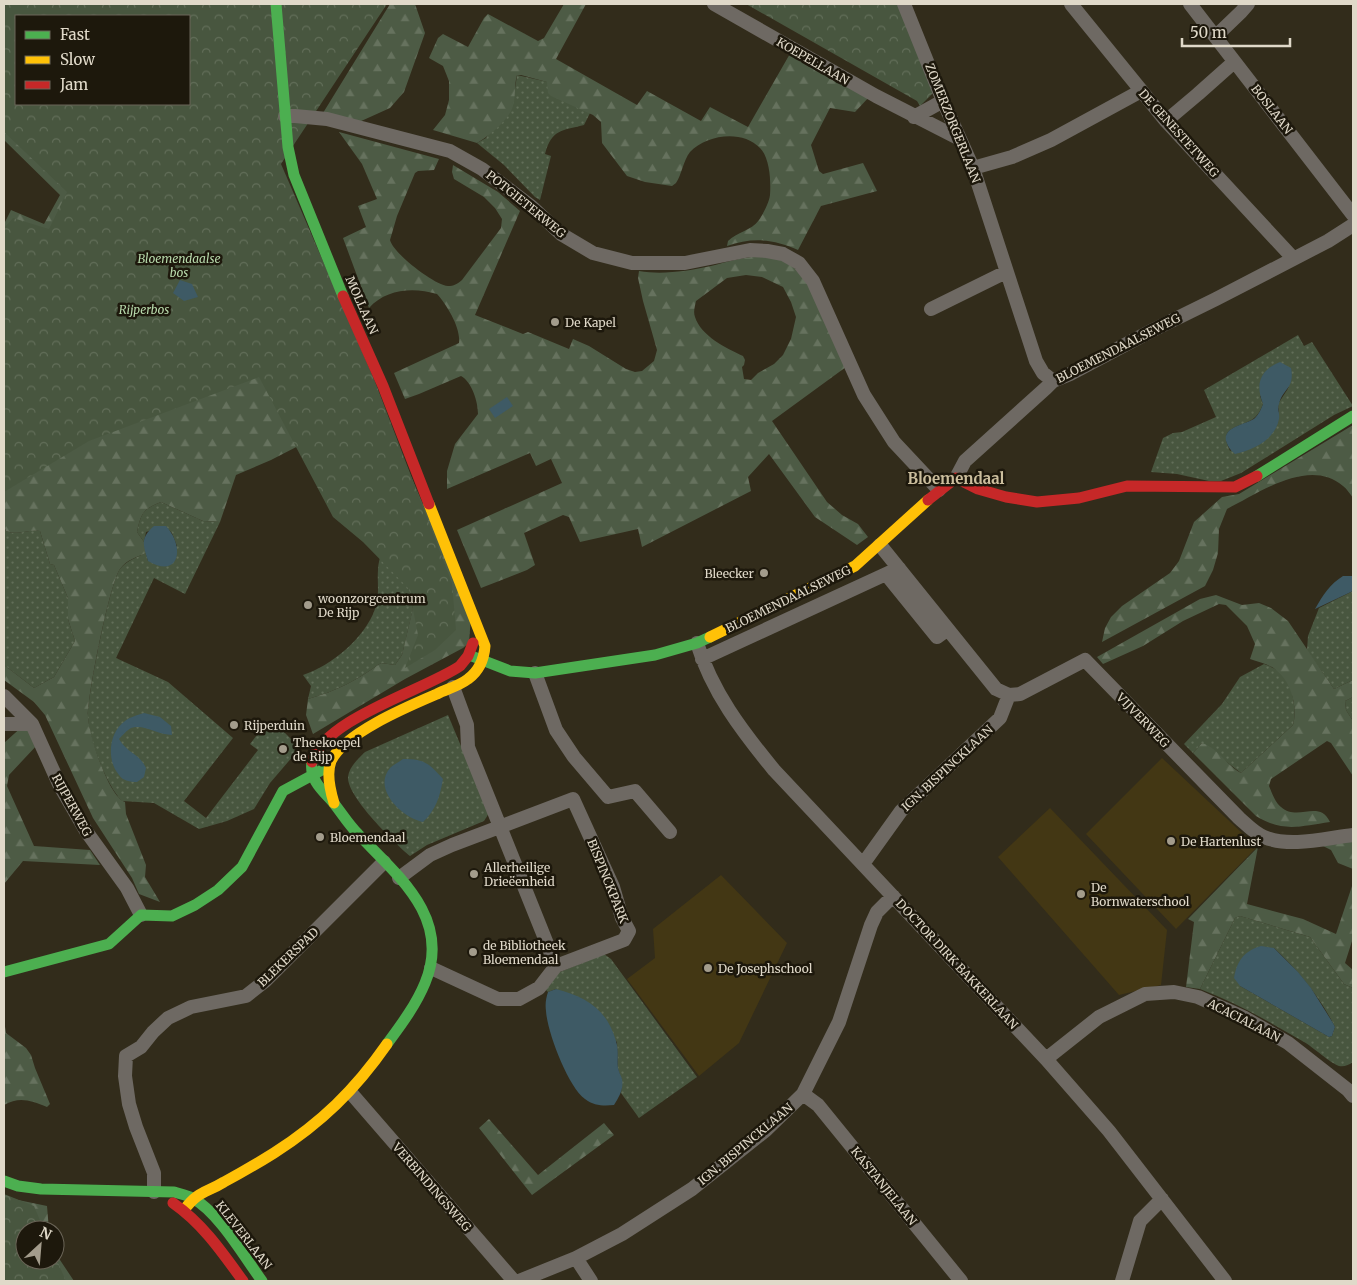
<svg xmlns="http://www.w3.org/2000/svg" width="1357" height="1285" viewBox="0 0 1357 1285" font-family="Merriweather,serif">
  <style>
    .built { fill: #433714 }
    .grass { fill: url(#grass-dots); fill-rule: evenodd }
    .forest { fill: url(#forest-firs); fill-rule: evenodd }
    .park { fill: url(#park-crowns); fill-rule: evenodd }
    .water { fill: #3e5a65 }
    .lines { fill: none; stroke-linecap: round; stroke-linejoin: round }
    .street { stroke: #6e6963; stroke-width: 14 }
    .fast { stroke: #4caf50; stroke-width: 11 }
    .slow { stroke: #ffc107; stroke-width: 11 }
    .jam { stroke: #c62828; stroke-width: 11 }
    .poi-dot { fill: #a39c8c; stroke: #1d180c; stroke-width: 2 }
    .labels { text-anchor: middle; dominant-baseline: central; stroke-width: 5; stroke-linejoin: round; paint-order: stroke }
    .street-label { font-size: 12px; fill: #e0d9c9; stroke: #1d180c }
    .park-label { font-size: 12px; font-style: italic; fill: #b8daac; stroke: #1d180c }
    .poi-label { font-size: 12px; fill: #e0d9c9; stroke: #1d180c; text-anchor: start }
    .quarter-label { font-size: 15px; font-weight: bold; fill: #cbbe9d; stroke: #1d180c }
  </style>
  <defs>
    <pattern id="grass-dots" width="8" height="8" patternUnits="userSpaceOnUse" patternTransform="scale(1.25)"><rect width="8" height="8" fill="#48563f"/><path d="M2 2h.1M6 6h.1" fill="none" stroke="#626e59" stroke-width="1.8" stroke-linecap="round"/></pattern>
    <pattern id="forest-firs" width="22" height="20" patternUnits="userSpaceOnUse" patternTransform="scale(1.25)"><rect width="22" height="20" fill="#4d5b45"/><path d="M5 1l3.5 6h-7zM16 11l3.5 6h-7z" fill="#66725e"/></pattern>
    <pattern id="park-crowns" width="20" height="18" patternUnits="userSpaceOnUse" patternTransform="scale(1.25)"><rect width="20" height="18" fill="#48563f"/><path d="M2 6a3 3 0 1 1 6 0M12 15a3 3 0 1 1 6 0" fill="none" stroke="#626e59"/></pattern>
  </defs>
  <rect width="100%" height="100%" fill="#322c1b"/>
  <path class="built" d="M1162,758L1257,847L1176,929L1086,834Z
    M1050,808L1167,930L1161,985L1119,995L998,857Z
    M721,875L787,943L739,1043L699,1076L627,979L655,958L653,929Z"/>
  <path class="grass" d="M517,75L548,82V85L590,113L584,125C561,131 552,129 545,154L551,156L540,200L535,197L504,165L477,143L486,138L514,96Z
    M1298,335L1304,346L1312,342L1353,406L1334,415L1241,473L1221,481H1209L1177,474L1151,472L1163,438L1173,433L1182,432L1216,417L1204,390ZM1289,387L1278,404L1279,412L1230,451C1229,448 1226,442 1226,439C1225,426 1247,425 1254,418C1259,414 1261,409 1263,404L1260,396Z
    M161,502L203,521L220,522L185,594L154,578L116,658L168,682L233,738L184,801L206,818L258,750L250,744L260,731L244,718L284,732L300,748L270,783L254,809L227,821L199,829L154,803L122,801C106,785 89,739 88,717C87,698 110,582 120,569C126,561 137,557 146,553L148,561L177,546L172,533L165,526L146,532L144,542L137,532C141,513 143,509 161,502Z
    M4,526L6,531C19,536 26,529 40,531L50,564L54,565L68,598V619L75,641L54,677L34,688L4,665Z
    M382,551L409,589L413,609L402,655L395,665L381,663C357,680 337,691 308,699L311,686L303,675C331,666 365,638 375,609C380,596 377,584 378,570C378,564 380,557 382,551Z
    M1353,591V680L1334,689L1307,650L1308,636L1319,608Z
    M1264,664C1272,667 1279,670 1285,677C1293,689 1297,712 1293,725L1241,773L1202,743L1193,753L1184,744L1222,704L1240,677Z
    M1353,697V721L1346,710L1345,701Z
    M448,715L489,813L484,821L427,845L410,856C395,843 347,797 348,777C349,767 358,759 365,752Z
    M1240,916L1310,937L1344,984L1353,988V1062C1349,1065 1344,1067 1339,1066C1330,1063 1313,1047 1304,1042C1270,1022 1237,1003 1200,989L1235,918ZM1274,948C1299,971 1320,997 1335,1027L1332,1036L1329,1037L1240,986Z
    M604,954L611,959L697,1077L639,1118L621,1093L622,1081L618,1069L617,1042L556,989L548,992L543,987L550,976Z"/>
  <path class="forest" d="M4,4L16,16V104H189L268,143L471,616L469,643L463,648L405,679L313,734L306,715L308,699C337,691 357,680 381,663L395,665L402,655L413,608L409,589L306,442L271,460L236,475L220,522L203,521L161,502C143,509 141,513 137,532L144,542L146,553C137,557 126,560 120,569C110,582 87,697 88,717C89,734 108,796 125,802L126,814L146,865L145,877L160,902L139,894L132,878L93,818L45,715L34,702L4,680V665L34,688L54,677L75,641L68,619V598L54,565L50,564L40,531C26,529 20,536 6,531L4,525V224L11,210L44,224L60,195L4,140Z
    M390,4H415L425,33L404,92L390,108L359,122L323,113Z
    M564,4H586L556,59L637,105L647,91L701,121L710,107L748,127L791,52L870,96L855,112L830,108L811,145L819,171L823,174L863,163L877,191L821,206L798,250C774,239 752,237 727,246L728,241C737,232 751,231 759,220C763,214 769,203 770,195C771,182 770,158 760,148C742,129 706,135 690,152C683,161 682,174 676,183L672,186L645,182L627,176L602,143L601,122L593,115L551,96L548,93L547,82L521,75H517C514,85 516,96 513,106C509,120 489,136 477,143L433,130L445,115L449,100V81L443,66L429,58L438,38L443,34L468,47L484,18L488,14L538,41L544,38Z
    M339,132L439,159L434,170L418,171L415,173L397,216L390,240C393,253 434,285 448,286C454,286 457,284 462,280L501,228L502,219L495,208L484,197L454,179L452,172L453,165L498,192L520,211L475,315L523,334L528,332L569,349L573,339L589,346L626,369L635,372L642,371L654,361L657,350L643,301L638,278L639,271C662,275 688,271 711,266C735,260 759,251 783,261C792,264 800,273 807,280L846,367L772,421L827,502L842,515L858,524L868,537L857,545L815,517L769,454L748,477L751,491L642,547L638,529L580,542L569,517L563,515L524,533L535,565L527,570L481,588L457,530L562,483L551,459L536,466L530,453L447,489V471L455,444L478,414C478,402 472,382 461,376L419,394L405,399L394,373L459,343C461,328 447,305 437,294C413,287 386,289 369,308L343,238L366,227L358,206L377,199L362,164ZM746,275L762,277L783,287L791,302L796,317L791,339L783,355L774,364L758,373L751,380L744,379L742,367L744,365L745,360L743,356C726,348 701,336 695,317C693,312 695,306 696,301L727,278Z
    M1353,425V498C1350,494 1347,489 1343,486C1309,457 1259,493 1227,509L1219,529L1218,553L1213,570L1205,586L1102,642L1105,628L1111,617L1122,606L1170,573L1179,561L1194,522L1222,497L1239,494Z
    M1216,595L1242,605L1259,603L1271,608L1288,621L1334,689L1353,680V697L1345,701L1346,710L1353,721V776L1331,743L1327,741L1271,779L1269,786C1272,793 1275,802 1281,807C1298,822 1319,799 1330,822C1301,826 1283,833 1256,816L1193,753L1202,743C1218,748 1226,765 1241,773L1293,725C1298,707 1291,681 1276,670C1269,664 1258,662 1250,659L1255,644L1247,626L1226,605L1219,604L1183,621L1143,646L1103,664L1097,657L1200,599Z
    M25,724L38,744L9,775L7,786L34,846L90,850L100,865L23,861L4,884V743Z
    M1353,840V869L1338,863L1331,850L1319,844Z
    M1258,847L1247,904L1303,919L1336,934L1353,883V938L1345,963L1353,970V988L1344,984L1310,937L1240,916L1235,918L1200,989L1186,987L1194,922L1188,919Z
    M4,1020L6,1033L26,1048L31,1055L35,1068L50,1104L47,1107C31,1101 20,1096 4,1105Z
    M489,1119L538,1175L604,1123L614,1135L532,1195L479,1128Z
    M4,1197L47,1206L49,1230H25Z
    M55,1248L58,1257L74,1281H40L55,1260Z"/>
  <path class="park" d="M4,4H387L281,164L374,379L452,583L456,630L435,650L405,668L418,635L409,589L363,542L333,517L259,377L89,441L4,492V228L13,218L49,229L67,192L4,132ZM16,16H189V104H16Z
    M746,4H899L933,93L920,106L917,101Z
    M4,1194L34,1206L44,1230H25V1260H55V1256L66,1281H4Z"/>
  <path class="water" d="M180,280L192,284L198,297L184,301L173,293Z
    M1280,362L1291,368C1295,389 1283,388 1279,404C1277,408 1280,414 1279,419C1275,440 1253,450 1235,454C1231,451 1228,447 1226,441C1223,426 1246,425 1255,418C1259,414 1261,409 1263,404C1255,384 1260,370 1280,362Z
    M507,397L513,406L495,418L489,409Z
    M154,526H166C185,546 180,580 148,561C143,545 140,538 154,526Z
    M1343,576H1353V591L1315,609C1323,595 1330,584 1343,576Z
    M144,713L160,717L171,726L172,735C158,735 144,724 131,728C127,730 122,736 119,739C128,754 139,753 146,768L144,777L137,782C130,782 123,781 119,775C106,760 109,732 125,721C130,717 138,715 144,713Z
    M403,759C424,759 429,763 443,779C440,796 436,810 423,822C402,818 372,789 390,768C393,765 399,762 403,759Z
    M1261,946L1274,948L1298,972L1311,988L1333,1023L1335,1027L1332,1036L1329,1037L1240,986L1234,978C1237,961 1244,951 1261,946Z
    M556,989C586,997 607,1009 616,1041C619,1050 617,1060 618,1068C619,1072 621,1076 622,1079C624,1089 619,1097 614,1105C604,1106 594,1106 585,1099C568,1087 547,1031 546,1011C545,1004 546,998 548,992Z"/>
  <g class="lines">
    <path class="street" d="M714,4L876,96L960,139
      M904,4L943,101L973,168L1036,361L1043,373L1053,381
      M1071,4L1166,121L1293,258
      M1190,4L1353,215
      M1216,36L1241,12L1248,4
      M285,116H295L327,119L450,151L482,169L532,207L561,234L593,253L632,263H685L750,250L767,251L783,254L799,263L813,281L864,395L894,442L939,490
      M914,117L943,101
      M1166,121L1198,94L1234,62
      M973,168L1012,157L1051,140L1141,91
      M931,309L1006,272
      M956,478L965,461L1046,388L1053,381L1070,374L1153,330L1216,299L1328,241L1353,225
      M880,545L996,689L1009,695L1020,694L1085,660L1239,818C1247,825 1254,833 1264,837C1290,848 1326,838 1353,835
      M886,574L937,637L948,629
      M697,643C712,692 742,731 774,770L1046,1059L1109,1131L1225,1281
      M702,659L899,568
      M535,673L556,730L574,757L608,797L635,791L670,832
      M453,687L467,725L468,747L556,966
      M4,696L32,724L60,786L86,831L127,888L141,915
      M4,724H32
      M863,864L901,811L1000,718L1009,695
      M399,878L430,855L452,845L573,799L613,887L622,918L629,931L624,940L556,966L539,988L519,999H498L431,968
      M1046,1059L1099,1017L1145,994L1174,992L1198,997L1245,1018L1288,1043L1348,1090L1353,1096
      M351,1093L514,1281
      M803,1094L818,1105L961,1281
      M154,1192V1173L136,1127L129,1104L125,1076L126,1056L141,1047L153,1032L168,1018L191,1007L246,996L265,981L384,862
      M576,1258L591,1281
      M519,1281L576,1258L622,1234L692,1189L766,1130L803,1094L839,1022L871,925L877,912L893,896
      M1122,1281L1140,1221L1162,1199"/>
    <path class="fast" d="M276,4L288,147L294,175L343,296
      M1257,476L1353,416
      M469,655L510,671L535,673L655,655L697,643L710,637
      M312,762C309,779 322,790 332,801C341,812 348,824 358,834C398,876 452,918 425,983C416,1005 401,1025 387,1044
      M4,972L109,944L141,915L172,916L195,905L218,890L242,867L283,791L322,770
      M4,1181L18,1186L41,1189L174,1192C180,1194 187,1195 192,1198C218,1211 245,1258 262,1281"/>
    <path class="slow" d="M710,637L855,566L928,500
      M334,803C330,790 326,774 331,761C344,733 409,706 437,694C447,689 459,686 468,679C479,671 484,659 485,646L429,504
      M184,1210C198,1191 206,1193 224,1182C241,1173 258,1163 274,1153C321,1123 355,1090 387,1044"/>
    <path class="jam" d="M343,296L383,386L429,504
      M928,500L956,478L978,489L1006,497L1037,502L1079,498L1127,486L1235,487L1257,476
      M312,762C323,719 425,690 460,666L468,656L473,643
      M173,1203C203,1224 222,1252 243,1281"/>
  </g>
  <g class="poi-dot">
    <circle cx="555" cy="322" r="5"/>
    <circle cx="764" cy="573" r="5"/>
    <circle cx="308" cy="605" r="5"/>
    <circle cx="234" cy="725" r="5"/>
    <circle cx="283" cy="749" r="5"/>
    <circle cx="320" cy="837" r="5"/>
    <circle cx="1171" cy="841" r="5"/>
    <circle cx="474" cy="874" r="5"/>
    <circle cx="1081" cy="894" r="5"/>
    <circle cx="473" cy="952" r="5"/>
    <circle cx="708" cy="968" r="5"/>
  </g>
  <g class="labels">
    <g class="street-label">
      <text transform="translate(813 61) rotate(30)">KOEPELLAAN</text>
      <text transform="translate(1272 109) rotate(52)">BOSLAAN</text>
      <text transform="translate(953 123) rotate(68)">ZOMERZORGERLAAN</text>
      <text transform="translate(1179 133) rotate(48)">DE GENESTETWEG</text>
      <text transform="translate(526 204) rotate(39)">POTGIETERWEG</text>
      <text transform="translate(362 305) rotate(66)">MOLLAAN</text>
      <text transform="translate(1118 348) rotate(-27)">BLOEMENDAALSEWEG</text>
      <text transform="translate(788 599) rotate(-26)">BLOEMENDAALSEWEG</text>
      <text transform="translate(1143 720) rotate(46)">VIJVERWEG</text>
      <text transform="translate(947 768) rotate(-43)">IGN. BISPINCKLAAN</text>
      <text transform="translate(72 805) rotate(61)">RIJPERWEG</text>
      <text transform="translate(608 881) rotate(68)">BISPINCKPARK</text>
      <text transform="translate(288 957) rotate(-44)">BLEKERSPAD</text>
      <text transform="translate(957 964) rotate(47)">DOCTOR DIRK BAKKERLAAN</text>
      <text transform="translate(1244 1020) rotate(27)">ACACIALAAN</text>
      <text transform="translate(745 1144) rotate(-40)">IGN. BISPINCKLAAN</text>
      <text transform="translate(884 1186) rotate(51)">KASTANJELAAN</text>
      <text transform="translate(432 1187) rotate(49)">VERBINDINGSWEG</text>
      <text transform="translate(244 1235) rotate(52)">KLEVERLAAN</text>
    </g>
    <g class="park-label">
      <text x="179" y="258">Bloemendaalse<tspan x="179" dy="14">bos</tspan></text>
      <text x="144" y="309">Rijperbos</text>
    </g>
    <g class="poi-label">
      <text x="565" y="322">De Kapel</text>
      <text x="754" y="573" text-anchor="end">Bleecker</text>
      <text x="318" y="598">woonzorgcentrum<tspan x="318" dy="14">De Rijp</tspan></text>
      <text x="244" y="725">Rijperduin</text>
      <text x="293" y="742">Theekoepel<tspan x="293" dy="14">de Rijp</tspan></text>
      <text x="330" y="837">Bloemendaal</text>
      <text x="1181" y="841">De Hartenlust</text>
      <text x="484" y="867">Allerheilige<tspan x="484" dy="14">Drieëenheid</tspan></text>
      <text x="1091" y="887">De<tspan x="1091" dy="14">Bornwaterschool</tspan></text>
      <text x="483" y="945">de Bibliotheek<tspan x="483" dy="14">Bloemendaal</tspan></text>
      <text x="718" y="968">De Josephschool</text>
    </g>
    <g class="quarter-label">
      <text x="956" y="478">Bloemendaal</text>
    </g>
  </g>
  <rect width="1357" height="1285" fill="none" stroke="#e0d9c9" stroke-width="10"/>
  <rect x="15" y="15" width="175" height="90" fill="#1d180c" stroke="#6b6558"/>
  <rect x="25" y="31" width="25" height="8" fill="#4caf50" stroke="#6b6558"/>
  <text x="60" y="40" font-size="15" fill="#e0d9c9">Fast</text>
  <rect x="25" y="56" width="25" height="8" fill="#ffc107" stroke="#6b6558"/>
  <text x="60" y="65" font-size="15" fill="#e0d9c9">Slow</text>
  <rect x="25" y="81" width="25" height="8" fill="#c62828" stroke="#6b6558"/>
  <text x="60" y="90" font-size="15" fill="#e0d9c9">Jam</text>
  <g transform="translate(40 1245) rotate(26)"><circle r="24" fill="#1d180c" stroke="#6b6558"/>
  <path d="M0-4L9 19L0 12L-9 19Z" fill="#a39c8c"/>
  <text y="-8" font-size="14" font-weight="bold" text-anchor="middle" fill="#e0d9c9">N</text>
  </g>
  <path d="M1182 38v8h108v-8" fill="none" stroke="#e0d9c9" stroke-width="2.5"/>
  <text x="1190" y="38" font-size="15" fill="#e0d9c9" stroke="#1d180c" stroke-width="4" paint-order="stroke">50 m</text>
</svg>
